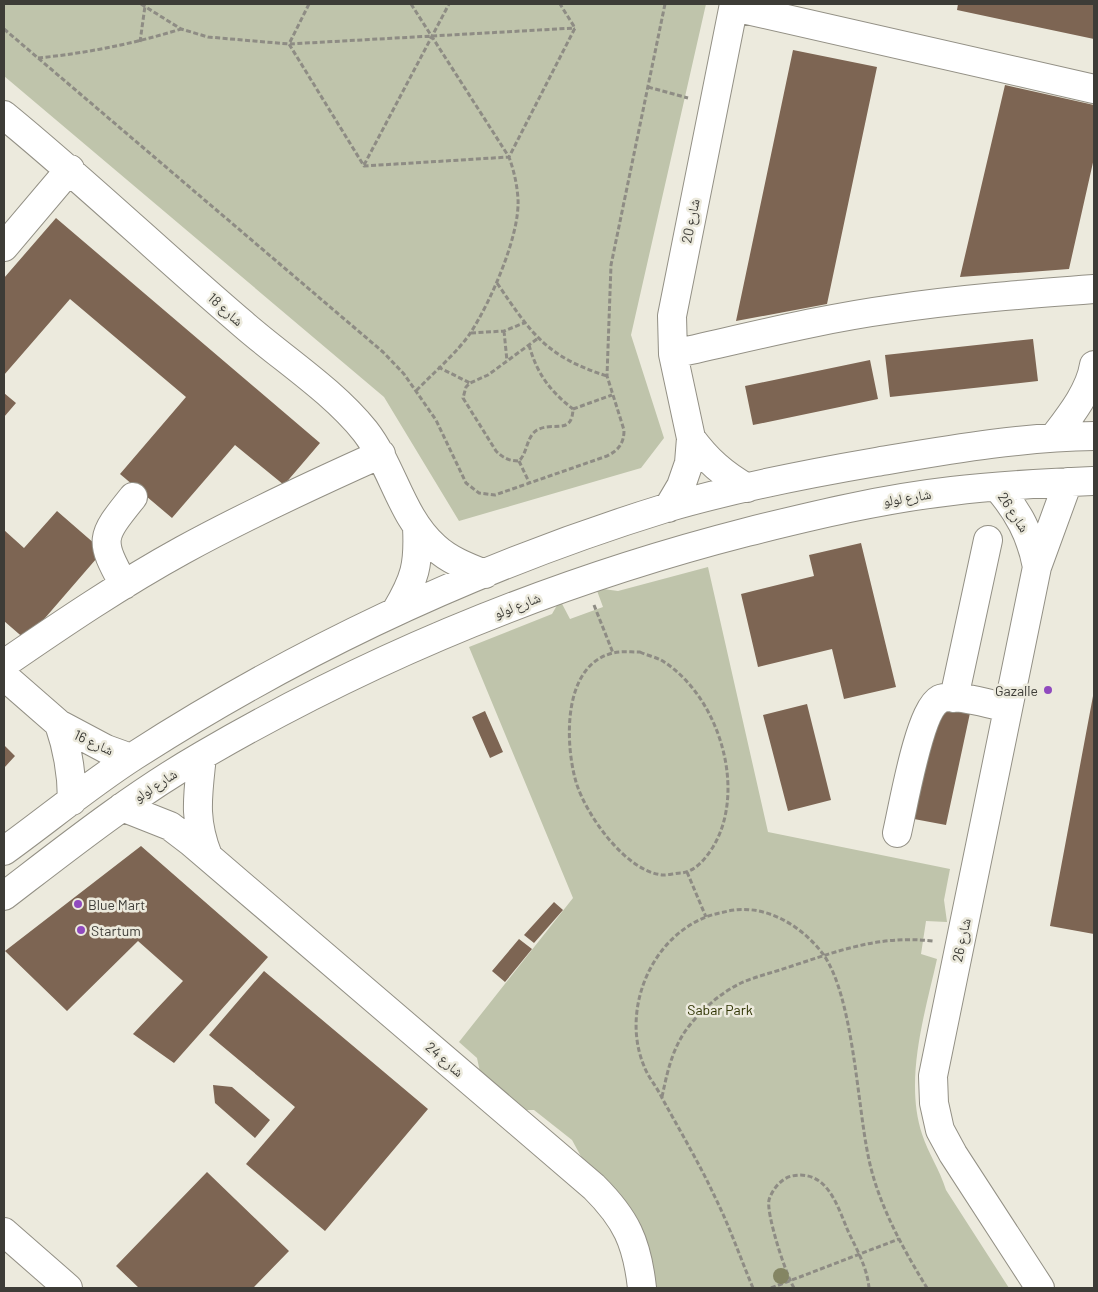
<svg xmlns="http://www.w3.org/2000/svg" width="1098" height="1292" viewBox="0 0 1098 1292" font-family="Barlow,'Noto Naskh Arabic',sans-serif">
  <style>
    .green { fill: #bfc4ab }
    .building { fill: #7d6553 }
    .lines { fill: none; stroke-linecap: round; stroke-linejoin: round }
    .minor-casing { stroke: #939085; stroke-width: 30 }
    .path { stroke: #8e8c84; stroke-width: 3; stroke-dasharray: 5 2.5; stroke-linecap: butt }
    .minor { stroke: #fff; stroke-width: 28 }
    .tree { fill: #848563 }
    .poi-dot { fill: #904abe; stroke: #eceadd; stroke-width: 2 }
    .labels { text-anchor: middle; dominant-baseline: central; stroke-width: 5; stroke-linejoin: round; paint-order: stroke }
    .street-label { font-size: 14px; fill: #3d3c37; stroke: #eceadd }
    .poi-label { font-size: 14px; fill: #3d3c37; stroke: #eceadd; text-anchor: start }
    .park-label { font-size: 14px; fill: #2e3300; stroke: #eceadd }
  </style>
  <rect width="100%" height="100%" fill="#eceadd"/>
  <path class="green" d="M4,4H706L631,335L664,438L641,468L459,521L384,397L4,76Z
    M708,567L768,832L950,869L944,900L947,922L926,921L921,954L937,959C925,1013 904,1079 922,1134C928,1153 940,1170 946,1190L1009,1288H653L572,1140L534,1110H524L480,1072L477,1058L459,1042L573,898L469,647L552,614L560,600L570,619L603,607L596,588L618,591Z"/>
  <path class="building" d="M958,4H1094V39L957,10Z
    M793,50L877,67L827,304L736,321Z
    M1005,85L1094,105V158L1069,269L960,277Z
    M56,218L320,443L284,485L235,445L172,518L120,474L186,397L70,299L4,375V278Z
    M1033,339L1038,381L890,397L885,355Z
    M870,360L878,399L753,425L745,386Z
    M4,393L16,403L4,417Z
    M57,511L103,551L26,640L4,621V530L24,548Z
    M861,543L896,687L844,699L832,649L758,667L741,594L814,576L809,555Z
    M1093,696H1094V934L1050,926Z
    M807,704L831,800L788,811L763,715Z
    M937,707L970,713L946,825L914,819Z
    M485,711L503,752L490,758L472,717Z
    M4,745L15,756L4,768Z
    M141,846L268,957L174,1063L133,1034L183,981L138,941L67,1011L5,951Z
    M554,902L563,910L534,943L524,935Z
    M519,939L532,949L505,982L492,971Z
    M264,971L428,1109L325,1231L246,1164L295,1107L209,1035Z
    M213,1085L232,1087L270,1120L255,1138L215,1103Z
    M207,1172L289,1251L253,1288H139L116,1266Z"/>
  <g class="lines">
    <g class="minor-casing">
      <path id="minor" d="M734,7L1094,89
        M4,115C86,182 162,255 243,324C283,359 332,390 365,431C393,467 401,517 435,547C449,560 467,567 485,574
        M4,247L70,169
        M673,354C746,338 819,319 893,309C960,299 1027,294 1094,289
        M1054,437C1070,416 1090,391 1094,365
        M691,438C707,460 723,474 747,488
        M997,487C1018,511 1031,535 1037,567
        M668,508L681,486L689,463L691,438L673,354L672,316L734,4
        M124,585C99,539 100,538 133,497
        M396,611C415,579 419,565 417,527
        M4,664C62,624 121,584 183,550C247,515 314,484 381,454
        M4,676L59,724L106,749L131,758
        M954,698L988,540
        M59,724C68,750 72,773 72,801
        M202,756C198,795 193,818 208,856
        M122,807L170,826L191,842L594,1187C626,1219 637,1242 642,1288
        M897,833C903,808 919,710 940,699C953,693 993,705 1008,708
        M4,851C47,820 89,785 134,756C299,650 478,566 666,508C734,488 806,474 876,462C948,450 1021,437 1094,436
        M4,896C68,847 132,796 203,755C373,656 556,581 747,532C815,515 882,499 952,491C999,485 1047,483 1094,481
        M4,1232L68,1288
        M1040,1288L953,1154L940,1130L934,1103L933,1076L1037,567L1068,482"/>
    </g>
    <path class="path" d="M141,4L181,29L208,37L289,44L575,28
      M309,4L289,44L364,166L509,157L575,28L560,4
      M411,4L509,157C514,171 517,184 518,199C520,235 491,301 471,332C459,351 432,374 416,391
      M4,29L383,352L404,374L436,420L466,483L479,493L495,495L607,456C619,450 624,443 624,430L607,376L611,265L665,4
      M140,42L145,6
      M38,58C87,53 133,44 181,29
      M648,87L688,98
      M364,165L449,4
      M497,283C531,333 546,357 607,376
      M504,331L507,361
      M471,333L504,331L524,323
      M537,339L488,375L470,383L466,387L463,398L496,451C503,458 509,461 519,461C528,452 526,437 537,430C553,421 572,436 573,409
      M529,345C537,374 550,391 573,409
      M438,367L470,383
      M573,409L612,395
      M519,461L529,482
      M594,605L613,653
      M640,652C646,655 655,657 661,660C718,694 748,789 713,847C706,858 696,871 682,873C676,873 669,875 663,875C626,872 586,815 576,782C565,744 562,665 613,653C621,651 631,652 640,652Z
      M687,872L706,917
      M662,1097C667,1073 672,1050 686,1030C700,1011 720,993 741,983C757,976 775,972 792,966C841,950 880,935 933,941
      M753,1288C740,1257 729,1225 714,1195C699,1163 679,1129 662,1098C657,1087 648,1077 644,1066C621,1011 650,939 706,917C713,914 721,913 728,911C765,903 802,926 823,954C853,996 857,1101 868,1155C877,1202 902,1247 927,1288
      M771,1288L899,1239
      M794,1288C786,1275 766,1214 769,1200C772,1190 781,1178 792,1176C827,1169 837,1205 848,1231C857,1250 867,1267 869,1288"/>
    <use href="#minor" class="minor"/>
  </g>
  <circle class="tree" cx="781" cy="1276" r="8"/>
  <g class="poi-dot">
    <circle cx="1048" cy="690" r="5"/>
    <circle cx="78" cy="904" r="5"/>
    <circle cx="81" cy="930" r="5"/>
  </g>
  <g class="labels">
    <g class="street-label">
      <text transform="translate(690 221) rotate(-79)">شارع 20</text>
      <text transform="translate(226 309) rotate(42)">شارع 18</text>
      <text transform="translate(907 497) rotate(-9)">شارع لولو</text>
      <text transform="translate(1014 512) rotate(57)">شارع 26</text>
      <text transform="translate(517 605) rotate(-21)">شارع لولو</text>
      <text transform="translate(94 742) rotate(25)">شارع 16</text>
      <text transform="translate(155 785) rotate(-33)">شارع لولو</text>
      <text transform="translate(961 940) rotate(-78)">شارع 26</text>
      <text transform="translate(445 1059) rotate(41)">شارع 24</text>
    </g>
    <g class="poi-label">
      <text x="1038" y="690" text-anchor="end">Gazalle</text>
      <text x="88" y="904">Blue Mart</text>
      <text x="91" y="930">Startum</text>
    </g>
    <g class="park-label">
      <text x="720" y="1009">Sabar Park</text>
    </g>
  </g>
  <rect width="1098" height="1292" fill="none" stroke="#3d3c37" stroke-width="10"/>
</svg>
